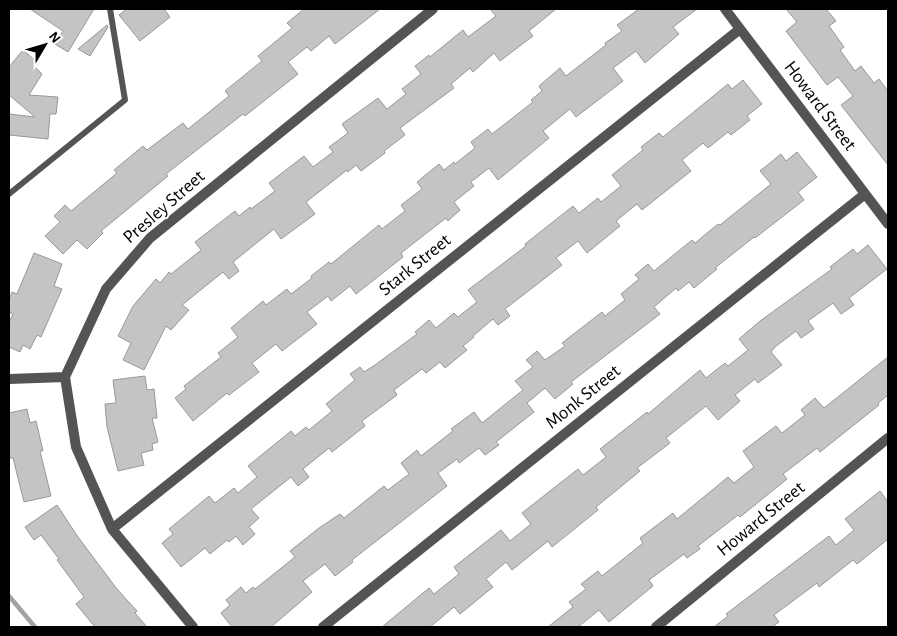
<svg xmlns="http://www.w3.org/2000/svg" width="897" height="636" viewBox="0 0 897 636" font-family="'Alegreya Sans',sans-serif">
  <style>
    .lines { fill: none; stroke-linecap: round; stroke-linejoin: round }
    .stream { stroke: #a2a2a2; stroke-width: 4.5 }
    .building { fill: #c4c4c4; stroke: #989898 }
    .service { stroke: #545454; stroke-width: 6 }
    .minor { stroke: #545454; stroke-width: 10 }
    .labels { text-anchor: middle; dominant-baseline: central; stroke-width: 4; stroke-linejoin: round; paint-order: stroke }
    .street-label { font-size: 19px; fill: #000; stroke: #fff }
  </style>
  <rect width="100%" height="100%" fill="#fff"/>
  <g class="lines">
    <path class="stream" d="M9,596L35,627"/>
  </g>
  <path class="building" d="M30,9H94L68,52L55,44L63,31Z
    M127,9H164L170,17L140,41L119,15Z
    M304,9H380L335,44L329,36L311,51L307,47L288,62L298,74L245,116L243,114L166,174L168,176L101,231L103,233L87,249L77,240L63,254L45,236L60,222L54,216L65,205L71,211L117,173L114,170L143,146L147,150L183,123L188,129L229,96L225,91L262,61L258,56L292,28L287,23Z
    M490,9H556L529,31L533,36L500,61L494,53L473,72L470,68L451,84L454,88L400,128L405,135L384,151L385,153L361,171L356,165L348,172L347,170L306,202L315,214L281,239L274,229L233,262L239,271L229,279L223,272L182,305L189,310L171,330L166,326L144,370L123,360L131,343L118,336L133,306L156,279L160,283L169,272L171,274L201,250L195,242L235,211L239,216L250,207L251,209L275,191L269,183L304,156L313,167L333,152L329,147L348,133L342,124L356,114L378,98L387,109L406,94L402,89L421,74L415,66L429,55L430,57L463,30L468,37L496,16Z
    M639,9H697L673,27L679,34L645,63L636,51L613,68L623,81L576,117L570,109L543,131L549,138L498,180L489,168L471,182L474,186L454,202L460,210L448,221L446,218L401,253L403,257L356,294L350,286L331,301L328,296L307,312L317,324L282,351L276,344L252,363L259,372L229,395L227,393L193,421L175,398L186,389L184,386L221,357L218,353L238,337L231,328L263,301L266,305L287,289L291,294L312,278L311,276L329,262L331,264L379,225L382,229L405,211L401,205L422,189L417,182L439,164L444,170L454,162L455,164L475,148L471,142L488,129L492,134L533,102L531,100L542,91L539,86L560,68L566,76L606,45L605,43L622,31L617,25Z
    M786,9H826L836,21L829,26L844,47L840,50L855,71L861,66L874,83L879,79L888,91V165L841,105L853,96L838,77L827,85L786,31L797,22Z
    M107,25L108,27L90,56L78,49Z
    M23,50L38,63L35,67L42,74L29,95L58,97L56,114H50L48,139L9,135V114L35,117L9,95V67Z
    M743,80L762,104L747,116L750,120L731,135L728,132L708,148L703,143L682,160L691,171L642,210L637,204L616,221L620,226L587,253L578,241L556,258L562,265L505,309L510,316L498,325L493,319L473,336L474,337L463,346L467,350L445,368L440,362L426,373L422,369L394,390L397,395L362,421L365,426L332,452L329,448L303,469L309,477L298,486L291,477L251,509L259,518L249,527L255,534L243,545L236,536L229,542L227,540L210,554L205,548L181,567L162,543L173,534L169,529L209,496L215,503L234,488L238,493L257,477L248,466L291,431L295,436L306,427L309,430L332,411L326,404L355,380L350,374L360,367L364,372L375,365L417,334L415,332L429,320L436,328L454,313L458,317L477,302L468,290L526,246L525,244L573,206L579,213L598,198L601,202L621,186L612,175L643,150L641,147L659,133L663,137L728,84L732,89Z
    M797,152L817,177L798,192L804,200L755,238L754,237L715,268L717,269L694,288L689,282L678,291L676,288L654,307L660,314L571,382L573,384L555,399L545,388L527,403L534,412L496,442L499,445L485,455L479,448L459,463L457,459L438,473L447,486L352,560L353,562L335,576L325,564L303,581L312,592L271,627H232L221,613L230,605L226,600L241,587L246,593L253,587L255,589L295,557L290,551L319,528L340,514L344,518L384,486L388,490L409,474L401,463L417,450L421,456L453,431L451,429L474,412L482,423L523,390L515,381L533,367L526,360L537,351L545,360L565,346L562,343L602,312L605,316L625,300L621,294L639,279L635,275L648,264L654,271L692,240L695,243L718,224L720,225L771,184L760,171L781,154L786,161Z
    M868,245L887,269L849,298L854,305L841,314L833,303L808,321L814,329L801,338L796,331L775,347L771,352L782,365L758,383L755,379L735,395L740,401L718,420L706,406L666,438L670,443L637,468L640,471L596,507L598,510L552,547L548,541L512,570L506,562L486,579L493,587L460,614L454,607L430,627H382L429,588L434,594L459,574L454,567L501,530L510,541L531,524L522,513L578,469L583,475L606,457L600,449L647,412L648,414L700,370L706,378L725,363L728,366L748,350L739,339L760,321L832,269L830,267L853,249L857,254Z
    M34,253L62,264L54,286L62,289L41,337L37,335L30,349L23,345L20,352L9,347V323L13,314L9,312V300L12,292L17,294Z
    M888,357V395L878,403L879,405L820,452L817,448L783,474L787,479L740,517L738,515L698,546L700,549L687,558L684,554L649,580L653,586L609,622L599,610L578,627H548L573,607L569,602L586,589L581,584L598,571L602,576L643,543L640,538L673,513L677,519L728,477L734,483L754,467L743,451L776,426L782,433L805,415L801,410L815,398L824,408Z
    M145,376L147,390L154,389L157,418H152L158,442L152,444L153,450L141,453L144,465L118,471L107,427L105,404L116,403L113,380Z
    M27,409L30,423L36,421L43,451H40L51,496L24,502L13,458H9V413Z
    M880,491L888,502V539L857,564L853,560L819,587L817,583L774,615L779,622L772,627H714L728,616L726,614L829,536L836,545L854,530L845,519Z
    M57,505L78,537L117,589L137,611L135,613L147,627H95L76,604L84,597L57,560L59,559L41,535L34,540L25,527Z"/>
  <g class="lines">
    <path class="service" d="M9,194L125,100L110,9"/>
    <path class="minor" d="M725,9L888,224
      M9,379L65,377
      M112,529L740,29
      M193,627L112,529L76,447L65,377L106,289L150,238L433,9
      M323,627L865,194
      M656,627L888,438"/>
  </g>
  <g class="labels">
    <g class="street-label">
      <text transform="translate(820 106) rotate(53)">Howard Street</text>
      <text transform="translate(164 207) rotate(-41)">Presley Street</text>
      <text transform="translate(415 265) rotate(-39)">Stark Street</text>
      <text transform="translate(583 397) rotate(-39)">Monk Street</text>
      <text transform="translate(761 519) rotate(-39)">Howard Street</text>
    </g>
  </g>
  <rect width="897" height="636" fill="none" stroke="#000000" stroke-width="20"/>
  <g transform="translate(45 45) rotate(52)" stroke="#ffffff" stroke-width="4" paint-order="stroke">
  <path d="M0-4L9 19L0 12L-9 19Z" fill="#000000"/>
  <text y="-8" font-size="14" font-weight="bold" text-anchor="middle" fill="#000000">N</text>
  </g>
</svg>
